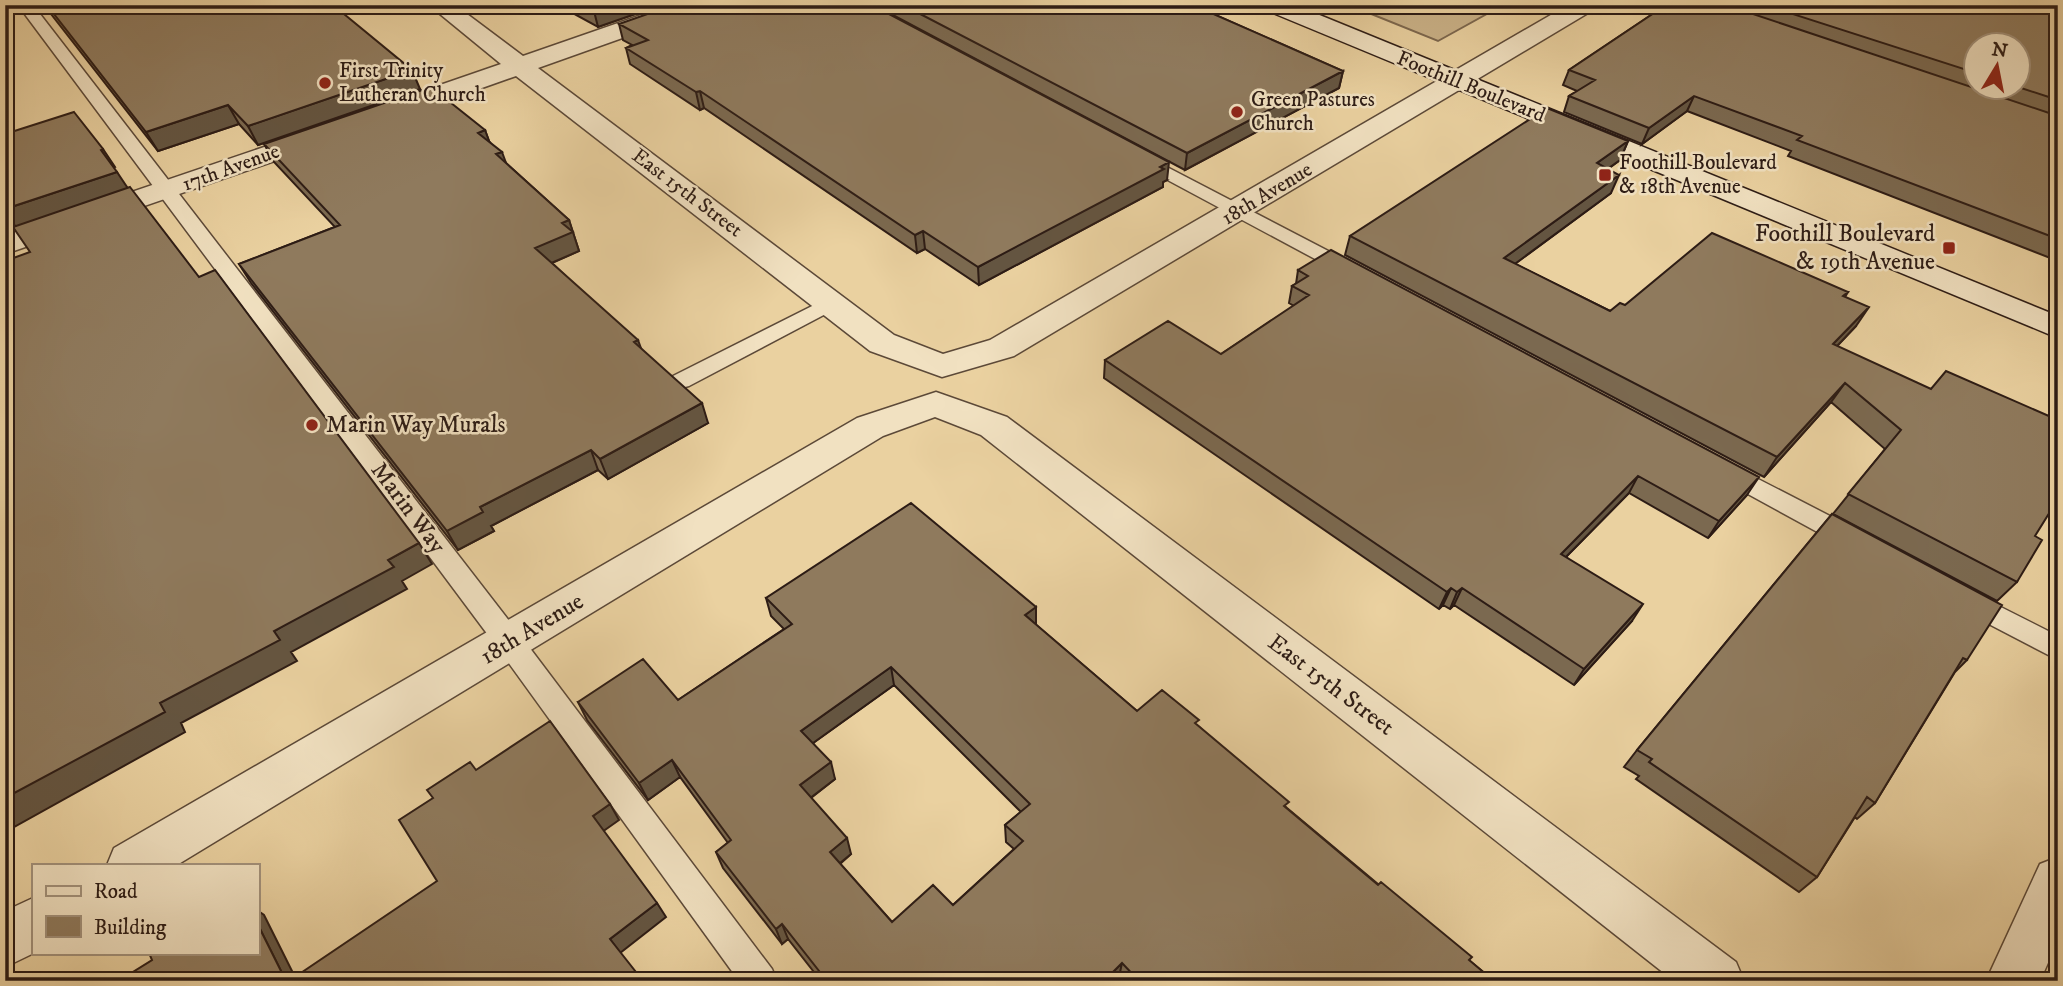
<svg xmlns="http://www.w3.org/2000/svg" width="2063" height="986" viewBox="0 0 2063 986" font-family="'IM FELL DW Pica',serif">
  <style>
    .green { fill: #cab288; stroke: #7c674e; stroke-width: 2 }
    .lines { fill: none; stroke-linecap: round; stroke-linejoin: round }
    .lane-casing { stroke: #5c4938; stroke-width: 3 }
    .street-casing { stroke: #5c4938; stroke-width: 3 }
    .secondary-casing { stroke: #2d1c15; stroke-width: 3 }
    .lane { fill: #f1e1c1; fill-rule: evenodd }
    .street { fill: #f1e1c1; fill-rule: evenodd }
    .secondary { fill: #f1e1c1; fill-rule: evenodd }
    .wall { fill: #7b6950; stroke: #2d1c15; stroke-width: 2; fill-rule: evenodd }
    .shaded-wall { fill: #645541; stroke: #2d1c15; stroke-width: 2 }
    .building { fill: #8f7a5d; stroke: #2d1c15; stroke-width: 2; fill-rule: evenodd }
    .poi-dot { fill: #8f2418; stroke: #f1e1c1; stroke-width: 2.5 }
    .labels { text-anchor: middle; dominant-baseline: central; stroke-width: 5; stroke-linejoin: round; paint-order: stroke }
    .far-poi-label { font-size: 21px; fill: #2d1c15; stroke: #f1e1c1; text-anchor: start }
    .far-street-label { font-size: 21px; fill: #2d1c15; stroke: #f1e1c1 }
    .poi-label { font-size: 24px; fill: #2d1c15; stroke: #f1e1c1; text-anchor: end }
    .street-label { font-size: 24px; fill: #2d1c15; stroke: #f1e1c1 }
  </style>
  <rect width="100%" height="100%" fill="#ead1a0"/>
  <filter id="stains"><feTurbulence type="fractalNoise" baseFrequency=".00286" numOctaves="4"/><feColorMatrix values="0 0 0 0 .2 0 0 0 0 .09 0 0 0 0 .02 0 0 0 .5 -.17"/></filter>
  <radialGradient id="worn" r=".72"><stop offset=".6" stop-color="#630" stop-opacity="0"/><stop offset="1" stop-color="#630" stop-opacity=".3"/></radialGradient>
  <path class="green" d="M1349,5H1503L1438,41Z"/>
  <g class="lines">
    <g class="lane-casing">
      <path id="lane" d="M18,5H33L520,635L772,969L777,981H739L500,651Z
        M1140,153L1359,267L1362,271L1359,275H1345L1134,162L1131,158L1134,154Z
        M830,297L837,298L840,303L837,308L689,386L681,388L673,386L670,381L673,376Z
        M1723,461L1861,532L1865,539L1861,546L1852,549L1843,546L1715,476L1711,470L1715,464Z
        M1967,590L2058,636V660L1958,608L1954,601L1958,594Z"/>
    </g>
    <g class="street-casing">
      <path id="street" d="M429,5H455L523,56L670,5H704L701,10L538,68L894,335L943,354L990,340L1568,5H1596L1593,10L1014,356L942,377L870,351L516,76L400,117L391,119L382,117L378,111L382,105L501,64Z
        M317,129L327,131L331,137L327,143L5,254V235Z
        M936,392L1007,417L1736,962L1744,981H1674L981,435L935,417L883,436L177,865H107L114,848L857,418Z
        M2058,857V940L2040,981H1986L2040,864Z
        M33,898L34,953L5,967V911Z"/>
    </g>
    <g class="secondary-casing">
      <path id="secondary" d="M1263,5H1295L2058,316V338L1266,10Z"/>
    </g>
    <use href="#lane" class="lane"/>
    <use href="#street" class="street"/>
    <use href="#secondary" class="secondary"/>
  </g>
  <path class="wall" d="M44,5H333L420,89L258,145L239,124L158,151Z
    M558,5H661L598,27Z
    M874,5H1193L1343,71L1339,88L1185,170Z
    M1666,5H2058V261L1788,156L1791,151L1687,111L1642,144L1564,112L1569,96L1577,91L1563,85L1569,70ZM1976,46H2018V88H1976Z
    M619,24L1167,180L1163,182V187L979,285L925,249L917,253L704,108L700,110L630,64L626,48L632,45L623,40Z
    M485,130L489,141L507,164L569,220L579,251L552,263L641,349L708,423L608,479L598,470L491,526L494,531L458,550L251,283L239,264L335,227L274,162L264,144Z
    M1628,141L1620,160L1608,169L1611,193L1515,264L1610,311L1625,305L1848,292L1845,297L1856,326L1837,346L2035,536L2017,582L1997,601L1833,514L1885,449L1831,402L1764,477L1345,255L1350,236Z
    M1298,270L1747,495L1708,538L1629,493L1566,557L1632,621L1574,685L1454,605L1450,609L1443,605L1439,609L1104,378L1105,360L1221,354L1294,306L1289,303L1292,286L1296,284Z
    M1832,514L1967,660L1955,672L1875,803L1857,819L1855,817L1817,877L1799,892L1636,779L1639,776L1624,767L1637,750Z
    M766,598L1036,625L1137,711L1198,726L1287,808L1494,981H1123L1119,977L1116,981H821L788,939L782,944L723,868L716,852L728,843L680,777L648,800L587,720L578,702L678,700L784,629L771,616ZM894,685L1021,812L1005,825L1006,842L1014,849L953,905L892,922L840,864L851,854L811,798L835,779L813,743Z"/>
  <path class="shaded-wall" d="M610,5H661L598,27L594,11Z
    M412,70L420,89L258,145L248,126Z
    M1343,71L1339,88L1185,170L1187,153Z
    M700,91L704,108L700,110L696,92Z
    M1694,96L1687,111L1642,144L1649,128Z
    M228,105L239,124L158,151L146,132Z
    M485,130L492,149L478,133Z
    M1628,141L1620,160L1589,182L1597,163Z
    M103,149L115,167L112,168L101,150Z
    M502,152L509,171L496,154Z
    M1169,162L1167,180L1163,182V187L979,285L978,267Z
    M117,172L129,190L17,228L5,213V209Z
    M1619,175L1611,193L1497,277L1504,258Z
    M569,220L579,251L542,267L535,248L562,223Z
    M923,231L925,249L917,253L915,235Z
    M1869,307L1856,326L1820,364L1833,344Z
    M638,340L645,359L634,342Z
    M1845,383L1831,402L1764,477L1777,457Z
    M702,403L708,423L608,479L600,459Z
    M591,450L598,470L491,526L494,531L458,550L447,531L480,507Z
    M1638,476L1629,493L1552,571L1561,554Z
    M1759,477L1747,495L1708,538L1719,521Z
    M419,543L432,564L402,581L407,589L291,652L297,661L181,723L185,732L5,832V798L160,703L388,560Z
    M1451,588L1443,605L1439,609L1447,592Z
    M1462,588L1454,605L1450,609L1457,592Z
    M1643,604L1632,621L1574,685L1584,669Z
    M1036,607V625L1025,615Z
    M891,667L894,685L806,748L801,731Z
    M672,760L680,777L648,800L639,783Z
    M831,762L835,779L805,802L800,785Z
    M610,804L619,820L602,832L593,816Z
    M847,838L851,854L834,868L830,852Z
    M657,903L666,917L620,953L610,939Z
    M257,910L264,915L297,981H286L257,923Z
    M782,924L788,939L782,944L776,929Z
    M1122,963L1119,977L1116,981H1104Z"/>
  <path class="building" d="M47,5H333L412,70L248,126L228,105L146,132Z
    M583,5H610L594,11Z
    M673,5H872L1169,162L1160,167L1164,169L978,267L923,231L915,235L700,91L696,92L626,48L648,40L619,24Z
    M903,5H1193L1343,71L1187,153Z
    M1666,5H1726L2058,116V239L1797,140L1802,136L1694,96L1649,128L1569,96L1595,80L1569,70Z
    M1765,5H2058V100L2018,87V46H1976V73Z
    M431,87L485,130L478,133L502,152L496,154L569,220L562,223L573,232L535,248L638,340L634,342L702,403L600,459L591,450L480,507L483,512L447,531L239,264L340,225L264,144Z
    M1547,108L1628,141L1597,163L1619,175L1504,258L1610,311L1620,303L1625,305L1712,233L1848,292L1843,296L1869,307L1833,344L1931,389L1946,371L2058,420V499L2035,536L2042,540L2017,582L1848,494L1901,430L1845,383L1777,457L1350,236Z
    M74,112L103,149L101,150L117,172L5,209V134Z
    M130,187L199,277L215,270L419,543L388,560L394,567L274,631L280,640L160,703L165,712L5,798V261L30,252L13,227Z
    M1331,250L1759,477L1719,521L1638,476L1561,554L1643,604L1584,669L1462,588L1457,592L1451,588L1447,592L1105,360L1168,321L1221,354L1309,295L1292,286L1308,276L1298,270Z
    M911,503L1036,607L1025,615L1137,711L1162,690L1199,720L1195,723L1289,802L1284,806L1378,885L1381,882L1472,957L1469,960L1494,981H1139L1122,963L1104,981H827L782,924L776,929L716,852L731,840L672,760L639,783L578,702L643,659L678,700L792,624L766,598ZM891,667L1030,804L1005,825L1023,841L953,905L933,885L892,922L830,852L847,838L800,785L831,762L801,731Z
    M1832,514L2002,605L1967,660L1963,658L1875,803L1867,797L1817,877L1649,762L1652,759L1637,750Z
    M550,721L610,804L593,816L657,903L610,939L643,981H289L437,881L399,820L433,798L427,790L470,762L476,770Z
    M257,923L286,981H136L133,972L152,960L149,953H257Z"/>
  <g class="poi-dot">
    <circle cx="325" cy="83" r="7"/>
    <circle cx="1237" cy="112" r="7"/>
    <rect x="1598" y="168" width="14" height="14" rx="3.5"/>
    <rect x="1942" y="241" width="14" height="14" rx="3.5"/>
    <circle cx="312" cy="425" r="7"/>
  </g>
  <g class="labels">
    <g class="far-poi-label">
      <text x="339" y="71">First Trinity<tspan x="339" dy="24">Lutheran Church</tspan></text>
      <text x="1251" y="100">Green Pastures<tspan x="1251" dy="24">Church</tspan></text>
      <text x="1619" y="163">Foothill Boulevard<tspan x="1619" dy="24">&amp; 18th Avenue</tspan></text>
    </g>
    <g class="far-street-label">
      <text transform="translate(1471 87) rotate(22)">Foothill Boulevard</text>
      <text transform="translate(231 168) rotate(-20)">17th Avenue</text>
      <text transform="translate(687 193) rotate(37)">East 15th Street</text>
      <text transform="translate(1267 194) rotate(-31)">18th Avenue</text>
    </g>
    <g class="poi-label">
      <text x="1935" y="234">Foothill Boulevard<tspan x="1935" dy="28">&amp; 19th Avenue</tspan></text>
      <text x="326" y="425" text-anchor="start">Marin Way Murals</text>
    </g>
    <g class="street-label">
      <text transform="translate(408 508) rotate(53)">Marin Way</text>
      <text transform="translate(532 629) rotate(-31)">18th Avenue</text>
      <text transform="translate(1331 685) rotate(37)">East 15th Street</text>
    </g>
  </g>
  <rect width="2063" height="986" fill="none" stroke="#ead1a0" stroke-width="28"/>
  <rect x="7" y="7" width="2049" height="972" fill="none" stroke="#2d1c15" stroke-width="3.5"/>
  <rect x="14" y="14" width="2035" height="958" fill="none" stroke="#2d1c15" stroke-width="2"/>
  <rect x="32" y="864" width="228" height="91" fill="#f1e1c1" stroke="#a3927c" stroke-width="2"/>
  <rect x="46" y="886" width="35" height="10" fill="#f1e1c1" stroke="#a3927c" stroke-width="2"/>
  <text x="94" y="898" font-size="21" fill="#2d1c15">Road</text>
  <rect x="46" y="916" width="35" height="21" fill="#8f7a5d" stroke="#a3927c" stroke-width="2"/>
  <text x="94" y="934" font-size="21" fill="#2d1c15">Building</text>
  <g transform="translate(1997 66) rotate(10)"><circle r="33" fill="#f1e1c1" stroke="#a3927c" stroke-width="2"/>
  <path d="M0-5L12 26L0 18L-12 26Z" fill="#8f2418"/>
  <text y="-10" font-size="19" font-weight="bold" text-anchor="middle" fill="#2d1c15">N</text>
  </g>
  <rect width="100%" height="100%" filter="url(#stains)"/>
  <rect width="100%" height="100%" fill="url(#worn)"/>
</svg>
